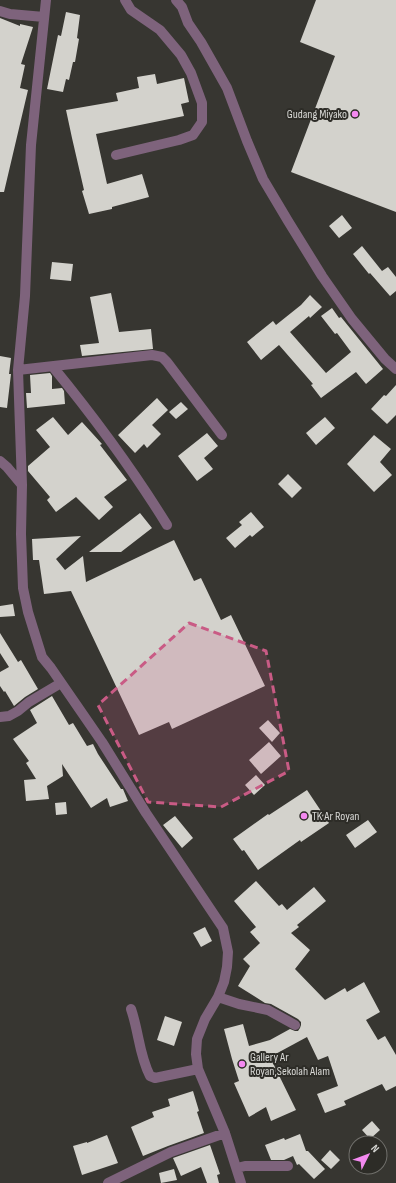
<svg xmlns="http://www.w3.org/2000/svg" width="396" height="1183" viewBox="0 0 396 1183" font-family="'Sofia Sans Condensed',sans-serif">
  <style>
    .building { fill: #d3d2cc }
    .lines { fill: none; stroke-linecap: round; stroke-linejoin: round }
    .minor { stroke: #7e637c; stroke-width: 10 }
    .marked { fill: #c95b85; fill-opacity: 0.2; stroke: #c95b85; stroke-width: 3; stroke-dasharray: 8 5; stroke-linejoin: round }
    .poi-dot { fill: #f489f0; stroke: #2d2c27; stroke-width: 1.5 }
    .labels { text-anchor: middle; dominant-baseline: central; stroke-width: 4; stroke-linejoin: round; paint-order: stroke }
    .poi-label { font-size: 12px; fill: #d7d7d4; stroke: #2d2c27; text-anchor: start }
  </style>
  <rect width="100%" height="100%" fill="#373631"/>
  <path class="building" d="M316,0H396V212L291,172L335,56L300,42Z
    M66,12L80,15L77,38L79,39L75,62H73L69,80L66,79L63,92L47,89L58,35L61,36Z
    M0,18L20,26V24L33,27L21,64L25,65L20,88L28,90L4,192H0Z
    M155,74L157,84L184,78L189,102L181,104L184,116L96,134L107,184L142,174L149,197L112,207V209L89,214L82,191L84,190L72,138L66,110L118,101L116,93L139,88L137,77Z
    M342,215L352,228L339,238L329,226Z
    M362,246L382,271L388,267L396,277V291L390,296L370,273L369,274L353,254Z
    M52,262L73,264L71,281L50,279Z
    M111,293L119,332L151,329L153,349L82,356L80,345L99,343L90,297Z
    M310,295L322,307L310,318L309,316L290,332L326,373L351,352L337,333L335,334L321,316L332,308L339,318L341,317L383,369L366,384L356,372L321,398L311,385L313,384L279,345L261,360L247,342L273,321L276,325L301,305Z
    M0,356L11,358L9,374H11L7,408L0,407Z
    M50,373L52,376V389L62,388L64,391L65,404L27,408L26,393H31L30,375Z
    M396,385V415L387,424L371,409L384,395L386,396Z
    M157,398L168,410L152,425L161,434L147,448L144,444L135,453L118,435Z
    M181,402L188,409L176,419L169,412Z
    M53,417L68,435L82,422L102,444L100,445L127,480L104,497L113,507L99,520L76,497L56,512L47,500L50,497L28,471V466L50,447L36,430Z
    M325,417L335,428L316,445L306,433Z
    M207,433L218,446L204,458L213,469L197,481L178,456Z
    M374,435L391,449L380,462L392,475L374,492L347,464Z
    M288,474L302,488L292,498L278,484Z
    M251,512L264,527L252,537L250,535L235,548L226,538L242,525L239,522Z
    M140,513L152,528L121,552H89Z
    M81,536L56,559L65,570L83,556L86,582L174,540L194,581L201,578L221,620L231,615L265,686L172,729L169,722L139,735L71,591L44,594L39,560H33L32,539Z
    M13,604L15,616L0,617V606Z
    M0,633L18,662L21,660L38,689L25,697L14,706L5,691L4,692L0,686V672L9,667L0,653Z
    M52,696L69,725L73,723L87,746L93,744L98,754L121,789H123L128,801L110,807L107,798L91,808L62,764L63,776L47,786L49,799L26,801L24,780L36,779L26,763L29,761L13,739L37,723L30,710Z
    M268,720L280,733L272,742L259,728Z
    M269,742L281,756L261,774L249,760Z
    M256,775L265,785L254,795L245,785Z
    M307,790L329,823L301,842L300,840L258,870L244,850L242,851L233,839L268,814L269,815Z
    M66,802L67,814L56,815L55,803Z
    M175,816L193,838L182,848L163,825Z
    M368,820L377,832L355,848L346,835Z
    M256,881L279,906L282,904L287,910L314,887L326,901L297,925L299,927L291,933L310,950L295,969L325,1000L345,988L347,992L364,982L380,1012L366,1020L378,1040L385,1036L396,1055V1086L386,1091L382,1084L344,1101L346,1105L325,1113L317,1094L338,1086L328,1056L318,1060L307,1037L270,1057L296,1110L271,1121L266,1107L249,1117L234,1083L239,1081L232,1059L224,1029L243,1024L249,1046L270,1040L290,1029L295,1031H298L300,1028L301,1025V1022L298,1019L271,1004L265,1003L238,986L250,966L243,959L260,943L250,932L256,927L234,901Z
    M205,927L212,941L201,947L193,933Z
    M165,1016L182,1022L174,1046L157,1040Z
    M193,1091L199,1111L197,1112L204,1133L168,1146L143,1156L131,1127L154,1117L152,1112L170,1106L168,1099Z
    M372,1121L380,1130L370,1139L362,1130Z
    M300,1134L306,1151H308L325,1169L314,1179L299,1164L297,1165L293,1156L284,1160H271L265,1145L284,1138L285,1140Z
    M107,1135L118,1163L82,1175L73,1146L87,1142V1143Z
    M210,1145L220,1174L217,1175L219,1183H207L201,1167L181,1176L173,1158Z
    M330,1150L340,1160L331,1169L321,1160Z
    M174,1169L177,1180L161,1183L159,1173Z"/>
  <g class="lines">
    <path class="minor" d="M46,0L31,145L25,296L18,370L22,485L21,534L23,588L28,612L42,657L51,668L102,742L146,813L223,928L228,952L227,967L224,982L218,997L205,1019L197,1039L196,1054L198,1069L225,1133L241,1183
      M176,0L182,7L188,23L201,42L227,88L247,141L263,179L288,221L322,276L352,319L385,359L396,369
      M0,11L10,14L44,17
      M116,155L179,140L193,135L202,122V103L191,73L181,55L160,30L131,10L125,0
      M53,367C94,417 133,470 167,525
      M18,370L152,355L162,357L167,362L222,435
      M0,461L7,467L22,485
      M0,717L9,716L18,711L29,702L61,683
      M218,997L239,1004L268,1010L295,1025
      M131,1009C139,1032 139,1055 150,1076L155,1078L198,1069
      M237,1168L245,1166H288
      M108,1183L171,1152L225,1133"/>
  </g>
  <path class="marked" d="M189,623L266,651L289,771L221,807L148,802L98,705Z"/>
  <g class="poi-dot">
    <circle cx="355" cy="114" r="4"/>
    <circle cx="304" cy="816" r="4"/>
    <circle cx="242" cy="1064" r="4"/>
  </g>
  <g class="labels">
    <g class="poi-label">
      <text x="347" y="114" text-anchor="end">Gudang Miyako</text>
      <text x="312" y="816">TK Ar Royan</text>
      <text x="250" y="1057">Gallery Ar<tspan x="250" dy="14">Royan,Sekolah Alam</tspan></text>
    </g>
  </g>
  <g transform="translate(368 1155) rotate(48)"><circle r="19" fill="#2d2c27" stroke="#71706c"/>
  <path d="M0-3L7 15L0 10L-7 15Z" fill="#f489f0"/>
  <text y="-6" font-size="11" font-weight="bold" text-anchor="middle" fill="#d7d7d4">N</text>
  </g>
</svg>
